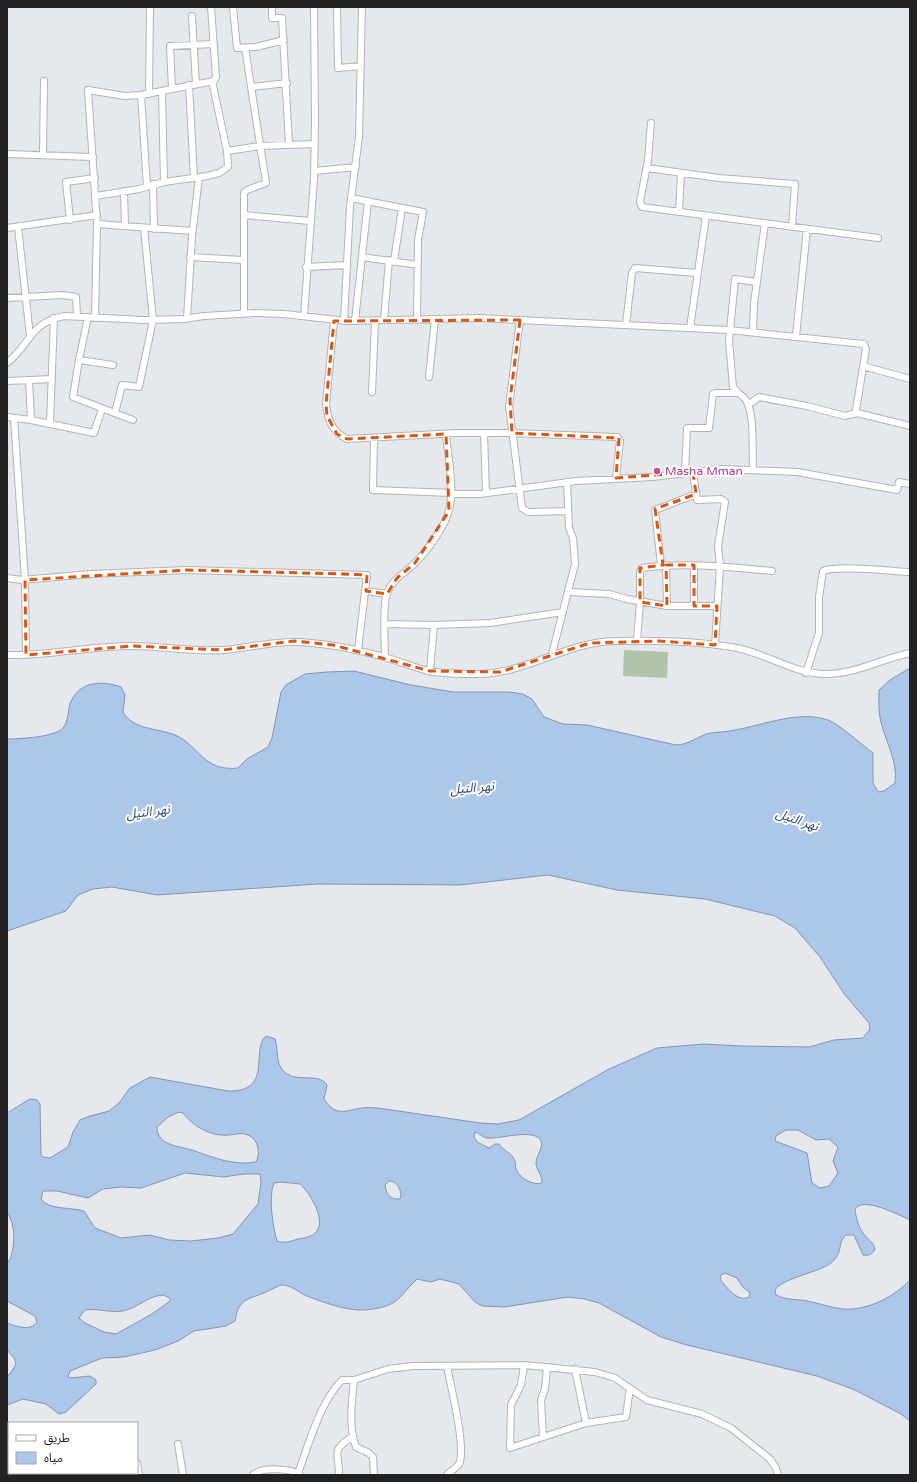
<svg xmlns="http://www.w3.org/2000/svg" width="917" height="1482" viewBox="0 0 917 1482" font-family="'Varela Round','Noto Sans Arabic',sans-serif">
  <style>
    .green { fill: #b0c4a9 }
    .water { fill: #adc7eb; stroke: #8396af; fill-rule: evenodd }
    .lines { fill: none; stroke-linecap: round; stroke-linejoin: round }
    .street-casing { stroke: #b1b4b9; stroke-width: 8 }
    .street { stroke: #fff; stroke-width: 6 }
    .marked { fill: none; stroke: #de560d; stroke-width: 3; stroke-dasharray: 8 5; stroke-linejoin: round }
    .hotel-dot { fill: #d1479c; stroke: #fff; stroke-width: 1.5 }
    .labels { text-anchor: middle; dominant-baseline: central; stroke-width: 4; stroke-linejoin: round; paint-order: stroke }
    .hotel-label { font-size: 12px; fill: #b23c85; stroke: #fff; text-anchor: start }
    .water-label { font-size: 13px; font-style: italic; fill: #2c4d7d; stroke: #fff }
  </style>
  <rect width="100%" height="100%" fill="#e5e8ed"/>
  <path class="green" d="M624,650L668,652L667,678L623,676Z"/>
  <path class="water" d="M910,668V1220C899,1215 863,1196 855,1209C856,1217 858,1226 863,1233C867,1239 874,1242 875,1249C872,1254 870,1256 863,1255L854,1235H846C836,1244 845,1254 828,1265C815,1273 781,1279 775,1290L776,1295C785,1300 797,1299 807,1301C819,1303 831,1308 843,1309C867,1311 894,1297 910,1280V1421L901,1414L855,1390L817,1376L687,1345L661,1337L599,1303L585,1299L568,1297L504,1307L482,1306L475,1302L459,1284L440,1279L431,1282L417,1279C399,1296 400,1305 373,1309C351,1313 328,1304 307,1296C299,1293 292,1285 282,1285C277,1286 273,1289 268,1291C250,1300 239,1296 235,1321L226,1326L194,1331L178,1341L155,1350L124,1357L102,1358L70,1371L68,1377L70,1378L90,1376L96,1380V1384L66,1412L59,1414L46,1404L23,1399L7,1405V1375L10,1374L16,1364L14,1358L7,1350V1323C16,1326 30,1332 37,1322L35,1316L7,1301V1262L10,1260C15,1245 16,1226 7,1212V1113L30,1099L37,1100L40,1104L41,1155L43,1157L50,1158L68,1147L73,1132L80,1120L90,1116L109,1111L119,1103L130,1088L150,1077L228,1091C274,1092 250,1050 266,1036L275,1039C278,1048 276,1057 280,1066C291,1087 317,1070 327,1085L324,1099C336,1118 347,1110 362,1108C367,1107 373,1108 378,1108L480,1123L498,1124L519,1120L609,1069L657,1048L704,1044L741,1046L809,1047L834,1040L863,1038L870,1029L869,1023L845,995L820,957L795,928L775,916L705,899L617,890L548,875L460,885L318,884L157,895L112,887L93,889L78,895L66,911L7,931V739C19,739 56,737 63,728C68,721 68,712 70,704C78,681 102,680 121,687L125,695L123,712C133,730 158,728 175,735C199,745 203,772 238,768L247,759L268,747L272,738L281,692L286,685L305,674L327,672L354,671L411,685L453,692H509L523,694L532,699L544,717L563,724L587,725L676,745C688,745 698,736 710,733C718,732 726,732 735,730C764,725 798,710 828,720C839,724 862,745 873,753V783L878,792L884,791L895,783C898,761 886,743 881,722C878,711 879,701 879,690L890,680ZM179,1112L183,1113C193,1126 211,1137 229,1135C235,1135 242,1132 248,1135C258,1139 261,1153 256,1162C236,1166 214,1158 195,1151C182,1146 157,1147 157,1127L168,1117ZM786,1130H798L816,1140L829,1139L838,1147L833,1161L838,1173L829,1186L820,1188L812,1183L807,1153L775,1141L776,1136ZM475,1132C480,1133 483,1138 488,1138C500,1139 531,1129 540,1139C545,1146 536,1156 536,1163C536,1170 543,1176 542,1183C533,1186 519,1178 516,1169C515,1166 516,1162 514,1159C512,1153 503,1151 499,1144H495L489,1148L477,1142L474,1137ZM185,1173L224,1177L243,1174H260L261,1182L258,1204L233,1234L218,1238L191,1241L169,1240L150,1235L121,1238L95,1228L84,1211C71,1207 48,1210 41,1199L43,1191H57L88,1198L103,1189L120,1187L141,1188ZM389,1181C397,1181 400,1188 401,1195L400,1199C390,1200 386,1194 385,1185ZM281,1182L300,1184C309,1192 326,1218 317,1231C313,1237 304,1238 298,1239C291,1241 284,1244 277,1241C273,1228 268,1196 274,1183ZM725,1273L737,1278L742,1286L750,1293L749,1297C738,1303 726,1287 720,1279L721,1275ZM163,1295L170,1298V1301L152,1314L116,1334L104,1332L85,1323L79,1318L85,1310C97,1308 110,1313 123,1311C138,1308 147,1296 163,1295Z"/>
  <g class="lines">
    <g class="street-casing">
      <path id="street" d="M233,7L237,48L256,47L284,40
        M272,7V18H282L289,144
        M337,7L338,68L361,66
        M192,16L196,84
        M189,85L194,178
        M251,87L287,83
        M172,89L170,46L214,44
        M162,91L164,182
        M149,94L150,7
        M141,95L147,187
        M651,123L648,160L640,202L642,207L878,238
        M227,151L260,146L315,144
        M7,154L93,157
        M43,155L44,81
        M647,168L719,178L795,184L792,227
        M314,171L356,167
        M153,184L154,229
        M124,191L125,226
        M96,196L139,189L164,182L207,176L219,173L228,167L227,151L212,81
        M351,198L423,212L418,240L417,320
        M679,212L681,173
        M244,215L310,221
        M70,220L66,182L95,178
        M97,224L192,231
        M18,227L30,336
        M7,228L97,215
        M190,257L243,260
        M362,257L418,265
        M394,261L402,208
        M306,267L346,265
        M7,298L63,295L76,297L77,316
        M244,313V193L247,190L266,183L245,48
        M304,316L314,179L315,121L314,7
        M88,317L79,360L73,397L133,420
        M95,318L97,224L88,90L125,96L141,95L214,81L216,77L211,7
        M187,319L192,237L199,177
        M384,320L389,260
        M520,320L509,406L522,508L528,512L568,511
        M334,321L326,404C328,421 332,431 347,439L457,433H512L617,437L620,441L616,478
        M344,321L350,206L359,137L362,7
        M355,321L368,201
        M626,324L632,273L635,268L697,273
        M690,328L706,216
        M753,332L754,303L765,223
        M796,336L807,229
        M79,360L113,365
        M7,363C31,344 29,323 64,316L143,320L184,319L204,316L256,313L284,314L346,321L479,318L729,330L864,344L866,349L856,410L857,413L910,426
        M863,366L910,379
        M429,377L435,319
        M29,380L31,420
        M7,381L52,379
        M372,392L375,321
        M748,405L759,397L807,406L845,416L857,413
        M115,413L122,385L139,387L153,320L144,228
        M7,417L31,420L94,433L102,409
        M14,418L25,580L26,655
        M50,423L54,318
        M484,433L486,493
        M374,438L373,490L480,494L576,481L652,477L722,469L797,472L897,490L899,482L910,484
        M753,469C752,452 755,415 746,400C742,395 737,393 733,387L729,341L735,279L757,282
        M693,472L697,500L721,499L725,502L718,546L720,567L715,645
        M685,473L687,428H709L713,394L715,393H736
        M661,565L655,510L696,494
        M666,565L667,606
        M694,565V606
        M7,578L22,580L91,574L187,570L367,575L358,650
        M366,591L387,594
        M569,592L609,594L627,599L667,606H717
        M386,624L434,625L490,623L563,612
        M637,641L640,602V572L642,568C685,562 728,567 772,571
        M552,654L575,564L573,538L569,528L567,482
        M7,655C49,656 90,646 131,646C162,646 193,652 224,650C248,648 273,641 297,642C327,643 355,649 384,657C399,661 413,667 428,671C444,674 462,674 479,674C528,673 568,641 617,641C657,640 698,641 737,648C767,654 795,674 825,674C856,674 881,659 910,653
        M385,657C385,640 382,608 387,593C393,578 407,572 416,562C427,551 446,525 449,510C455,487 448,458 446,434
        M430,671L434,625
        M806,673L819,633V597L823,571C838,565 891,571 910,572
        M524,1365L521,1385L511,1405L510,1448L586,1423
        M447,1366C451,1388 465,1442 460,1462C458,1468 451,1470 447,1475
        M575,1369L586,1423L626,1417L630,1388
        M354,1380C352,1401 348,1426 356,1447L369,1453L373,1457L374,1475
        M543,1437L541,1400L545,1389L547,1367
        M178,1444L183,1475
        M137,1463L139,1475
        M298,1473C309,1444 320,1402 342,1380H354L388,1369L413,1366L524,1365L595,1372L615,1378L647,1400L702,1414L731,1428L770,1459L776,1468L778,1475
        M253,1475C260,1467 292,1468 300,1475
        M339,1475C339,1450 330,1452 353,1436"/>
    </g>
    <use href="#street" class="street"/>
  </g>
  <path class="marked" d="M520,320L510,400L512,433L619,438L616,478L693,472L696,494L655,509L663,565L640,568V602L667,606L666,565H694V606H717L715,645L659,641L590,643L500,672L430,671L333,645L294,641L223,650L132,646L26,655L25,580L187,570L343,574L367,575L366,591L387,594L397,578L415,563L449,511L446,434L347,439L337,434L327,416L326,404L334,321Z"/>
  <circle class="hotel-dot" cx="657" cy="471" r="4"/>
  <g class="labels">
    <g class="hotel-label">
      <text x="665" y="471">Masha Mman</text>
    </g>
    <g class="water-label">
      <text transform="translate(472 788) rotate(-5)">نهر النيل</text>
      <text transform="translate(148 812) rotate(-7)">نهر النيل</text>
      <text transform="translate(797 820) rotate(19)">نهر النيل</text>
    </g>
  </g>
  <rect width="917" height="1482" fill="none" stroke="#212224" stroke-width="16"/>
  <rect x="8" y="1422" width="130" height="52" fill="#ffffff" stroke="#a6a7a7"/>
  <rect x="16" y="1435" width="20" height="6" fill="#ffffff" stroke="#a6a7a7"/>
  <text x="44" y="1442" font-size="12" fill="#212224">طريق</text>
  <rect x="16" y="1452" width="20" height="12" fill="#adc7eb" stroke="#a6a7a7"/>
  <text x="44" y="1462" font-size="12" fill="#212224">مياه</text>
</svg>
